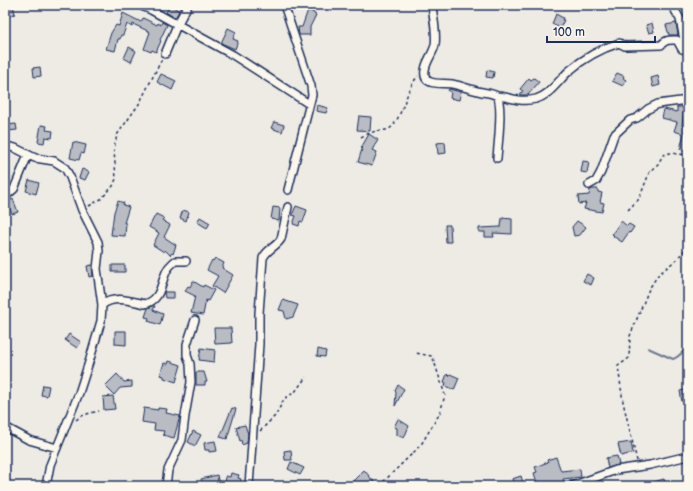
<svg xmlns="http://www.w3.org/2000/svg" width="693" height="491" viewBox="0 0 693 491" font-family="'Balsamiq Sans',sans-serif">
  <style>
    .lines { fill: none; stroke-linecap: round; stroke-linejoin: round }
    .stream { stroke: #6d7892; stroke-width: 2 }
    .building { fill: #b9bcc3; stroke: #1b2f5e }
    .minor-casing { stroke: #1b2f5e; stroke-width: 10 }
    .path { stroke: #1b2f5e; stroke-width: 1.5; stroke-dasharray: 3 3; stroke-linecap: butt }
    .minor { stroke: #fbf7ec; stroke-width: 7 }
  </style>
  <rect width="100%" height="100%" fill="#eeebe4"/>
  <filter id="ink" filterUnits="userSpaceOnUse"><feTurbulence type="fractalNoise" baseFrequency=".025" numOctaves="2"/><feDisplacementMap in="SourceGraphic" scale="8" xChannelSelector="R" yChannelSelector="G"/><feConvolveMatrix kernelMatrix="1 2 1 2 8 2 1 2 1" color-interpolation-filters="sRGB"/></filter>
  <g filter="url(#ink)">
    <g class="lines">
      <path class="stream" d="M648,348L673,359C680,357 682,351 688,348"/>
    </g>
    <path class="building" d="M8,5H13L15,14L7,16L6,9L8,8Z
      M171,5L179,11L175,18L166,12Z
      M308,10L314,13V14L316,15L310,27V35H299L298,27H302Z
      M123,13L141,22L143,18L157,25L158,23L161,25L162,22L167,25L160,40L161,41L156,52L152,50L151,52L144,49L150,32L133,24L132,27L127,24L123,35H121L120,39H118L115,51L106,49L111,33L116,25L119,26Z
      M556,14L563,18L562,20H564L560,28L552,24Z
      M652,23L654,32L649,33L646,25Z
      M676,23L678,35H669L666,25Z
      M228,28L236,32L233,39L238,41L235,49L221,43Z
      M129,47L136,51L131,62L124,58Z
      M40,67L41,76L34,77L33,68Z
      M487,70L494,72L493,78L486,77Z
      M617,73L624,76L623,78L626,80L623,86L612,81Z
      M161,74L176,81L172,90L157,82Z
      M658,76L660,85L653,87L651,78Z
      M529,78L531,80L534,78L539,82L528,95H522L520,94L523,91L520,89Z
      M449,89L461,92L459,100L450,98L451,92L448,91Z
      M317,105L328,108L326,113L316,111Z
      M677,107H684L682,126L686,127V125H688V150L686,149L685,151L680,149L684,134L674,131L677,122L662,118L664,109L677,112Z
      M359,116L371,117L370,131L357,130Z
      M274,122L284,125L282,132L271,128Z
      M16,124L17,130L8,131L7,125Z
      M41,125L47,126L46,130L53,131L52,138L45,137L44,143L38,142Z
      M369,134L378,140L372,150L377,152L372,166L358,162L362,149L361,148Z
      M73,142L86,145L84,154L81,153L79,160L70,158Z
      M445,142L446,153L438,154L437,143Z
      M583,161L589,162L587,173L581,172Z
      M82,169L89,172L85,180L79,178Z
      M29,180L39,183L36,194L26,191Z
      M593,189H598V192L602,193L600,202L604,203L602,212L584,209L586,203L579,204L578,196L589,195L590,190Z
      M13,199L18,212L12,214L7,202Z
      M118,201L124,203L123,205L129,207L124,223H126L125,236L111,235L114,212Z
      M296,206L307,210L303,222L300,221L299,226L293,224L296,216L292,215Z
      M273,207L280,208L279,221L271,219Z
      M183,210L189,212L186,221L180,218Z
      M156,214L164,218L162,220L170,225L164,237L176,245L173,254L172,253L170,255L165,250L164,252L153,245L159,233L149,227Z
      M200,217L210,223L207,228L197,222Z
      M502,218L512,219V234L493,233L494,237H485V232H479V228L501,227Z
      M577,221L586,227L580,235L574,236L572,227Z
      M621,221L627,226L629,224L634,227L630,233L629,232L622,242L613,236L614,235L612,234Z
      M445,225H450L451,242H446Z
      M215,258L224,263L222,268L233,275L223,293L212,286L218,276L207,270L212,260L213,261Z
      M92,265L93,276L89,277L87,266Z
      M112,265H125V272H112Z
      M587,274L594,278L591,285L583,281Z
      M193,281L203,287L204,285L214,290L208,301L206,300L203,315L191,313L195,296L185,291L188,286L190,287Z
      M164,292H174V298H165Z
      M283,300L298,305L293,317L286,319L284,311L279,310Z
      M153,306H155L153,310L163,314L160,325L148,321L149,318L145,317L148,308Z
      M214,328H231L232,343L215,344Z
      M115,331H126V345L115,344Z
      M69,334L81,342L77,348L65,340Z
      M201,348L215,350L214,362L199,360Z
      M318,349L326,351L325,357L317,356Z
      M169,361L181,365L176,382L164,378V376L160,375L164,363L168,364Z
      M196,372H204L207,382H205V385H196Z
      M117,374L124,382L132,381V387L120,388L114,395L105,386Z
      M447,374L449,376L450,374L459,378L454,390L445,386L446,383L444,382Z
      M43,385L49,386L47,396L41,395Z
      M398,385L404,389L395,406L396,392L395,391Z
      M688,389V400L682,402L680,391Z
      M113,396L115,409L104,410L103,397Z
      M144,408L158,410V408L167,409L166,413L180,416L174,438L163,435L164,431L154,430L155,424L142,422Z
      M232,408L236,409L227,439L220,437Z
      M398,419L409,426L404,438L397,435V428L394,427Z
      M245,425L248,434L247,443L242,445L241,440L240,441L236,427Z
      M193,431L201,435L195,446L188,442Z
      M215,441L217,451L209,452V450H205L204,443Z
      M631,442L633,453L621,456L618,444Z
      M291,450L292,460H285L284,451Z
      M617,456L619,465L608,468L606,458Z
      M556,457L561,471L580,469L581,477L563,479L565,485L561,486H538L534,473L537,472L535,467L548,462L547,460Z
      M291,462L304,468L300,475L288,469Z
      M364,470L375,483L372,486H356L352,482Z
      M231,473L239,475L238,478L241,479L240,486H225L226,476L230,477Z
      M217,475L219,486H203L201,479Z
      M521,476L524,486H514L512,479Z
      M664,479L666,486H646V484Z"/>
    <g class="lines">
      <g class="minor-casing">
        <path id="minor" d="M139,5L151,10L233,55L309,104
          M284,5L311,86L312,95L288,190
          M432,5C433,18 437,32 435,45C433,54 426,61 425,70C422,88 443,82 452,84C462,86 472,90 482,92C487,93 492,93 497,96C503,105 498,145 497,158
          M672,5L680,19L686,50L687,51
          M165,54L177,25L188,5
          M497,96C512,97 519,103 536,99C550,95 558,81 569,71C584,58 600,49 619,43L625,46L661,45C666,39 670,40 677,40L682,49L686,50
          M5,146L15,148L35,158L54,161L65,168L70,177L82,210L98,242L99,251L97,269L102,305L101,321L90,359L79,393L50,465L46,486
          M589,185L596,181L601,172L614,135L630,120L637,118L648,109L658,104L688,100
          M5,197L14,189L28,155
          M102,305C114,295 131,301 145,304C162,299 160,284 167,270C169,266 172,264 175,261H186
          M5,427L29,440L57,448
          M166,486L168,470L182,440L185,416L191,382L190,364L187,355V344L195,320
          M249,486L259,344V313L263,258C267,249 276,247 281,239L288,207
          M572,486L616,470L650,465L688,456"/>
      </g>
      <path class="path" d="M361,137C365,135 369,133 373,132C378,130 384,131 389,129C402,121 405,90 418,76
        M89,206L101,199L113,186L116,179L114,149L117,135L139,104L162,59
        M628,210L639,199L650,171L658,164L663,155L670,153L688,155
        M76,420C83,414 91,413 99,411
        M260,431L276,415L284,399L295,392L306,377
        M637,461L623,402L618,366L629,358L630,336L649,289L658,275L677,259L688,246
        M379,486L415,451L422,443L440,413L445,395L434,361L432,356L415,353"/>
      <use href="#minor" class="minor"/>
    </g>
  </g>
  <rect width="693" height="491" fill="none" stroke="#fbf7ec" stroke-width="20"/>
  <rect x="10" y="10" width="673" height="471" fill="none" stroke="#1b2f5e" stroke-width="1.5" filter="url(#ink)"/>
  <path d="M547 36v6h108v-6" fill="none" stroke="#1b2f5e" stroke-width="2"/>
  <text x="553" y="36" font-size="12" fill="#1b2f5e" stroke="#fbf7ec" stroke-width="3" paint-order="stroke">100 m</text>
</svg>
